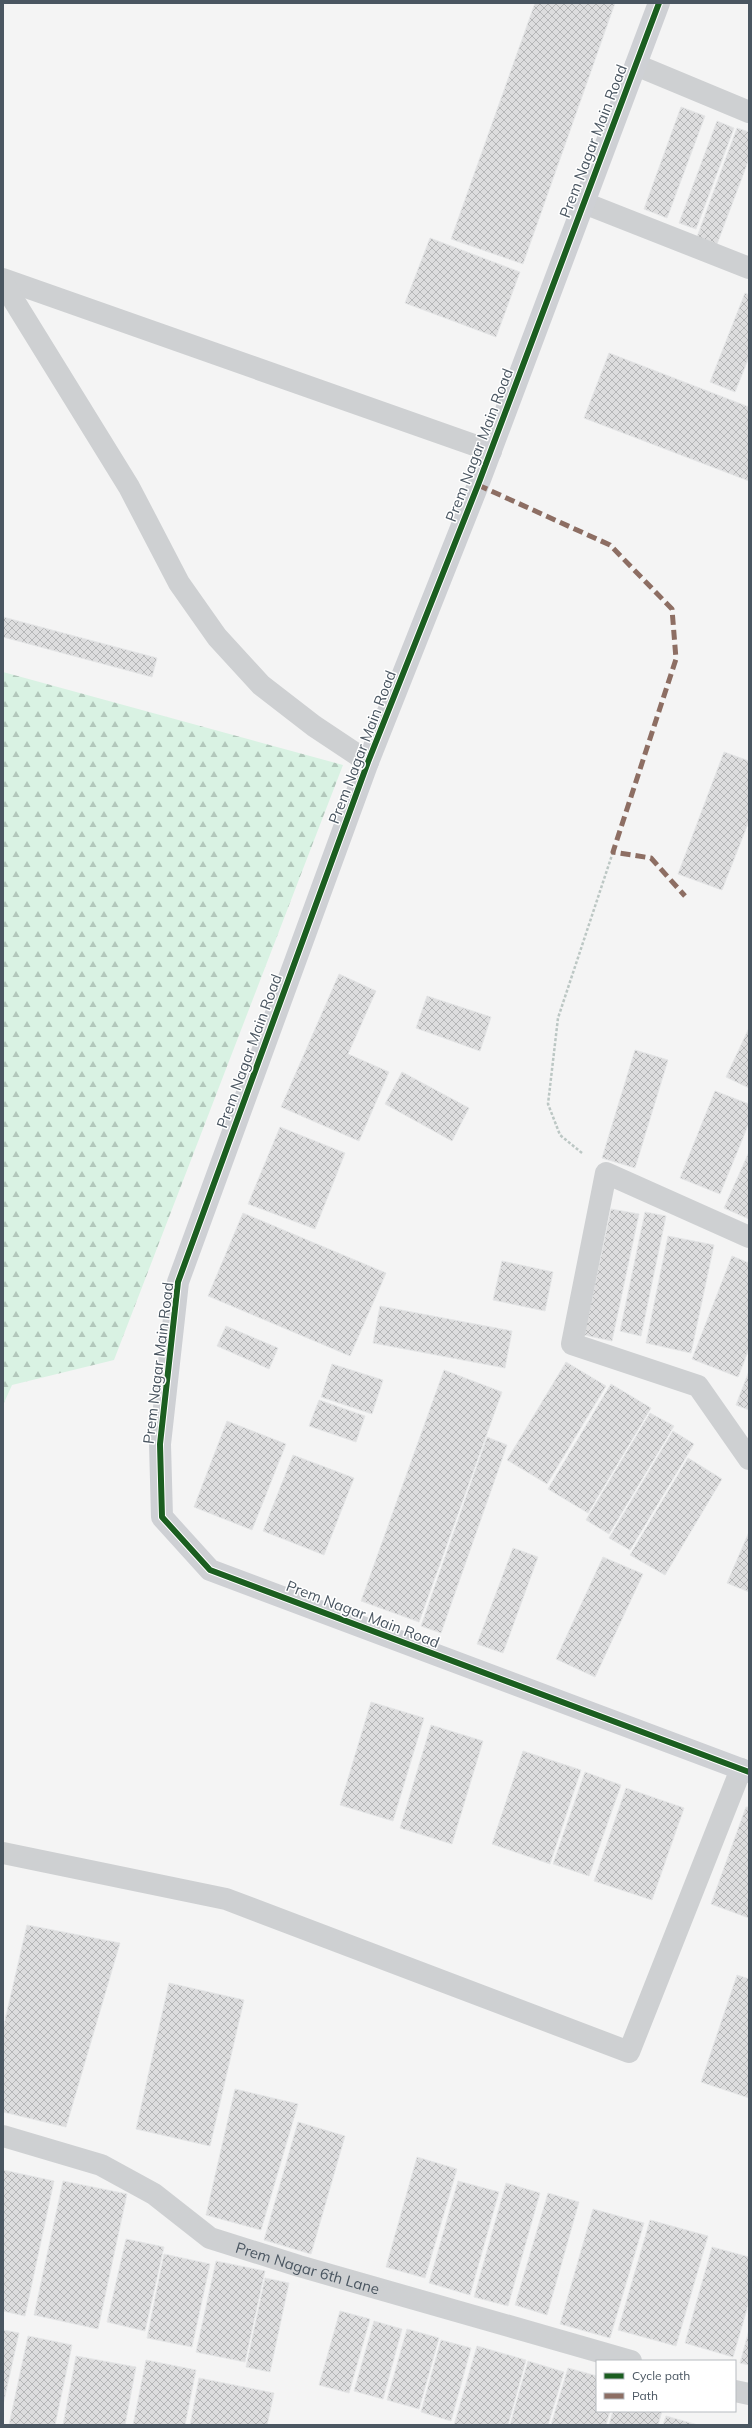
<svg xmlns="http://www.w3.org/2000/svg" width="752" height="2428" viewBox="0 0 752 2428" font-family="Mulish,sans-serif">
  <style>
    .forest { fill: url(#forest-firs) }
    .building { fill: url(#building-cross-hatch); stroke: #e5e6e7 }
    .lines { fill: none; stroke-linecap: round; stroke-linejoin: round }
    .path { stroke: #bcc7c4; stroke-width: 2.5; stroke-dasharray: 3 2; stroke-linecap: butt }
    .street { stroke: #ced0d2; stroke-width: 22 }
    .secondary { stroke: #ced0d4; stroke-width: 22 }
    .quiet { stroke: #8d6e63; stroke-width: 5; stroke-dasharray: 10 5; stroke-linecap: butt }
    .cycleway-casing { stroke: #fff; stroke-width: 8 }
    .cycleway { stroke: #1b5e20; stroke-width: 6 }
    .labels { text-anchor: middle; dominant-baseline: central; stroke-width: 3; stroke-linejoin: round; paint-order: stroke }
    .street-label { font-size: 15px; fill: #4a5661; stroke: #fff }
  </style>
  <defs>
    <pattern id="forest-firs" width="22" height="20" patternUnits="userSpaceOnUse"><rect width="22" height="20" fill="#d9f2e3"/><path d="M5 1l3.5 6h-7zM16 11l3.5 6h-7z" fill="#b2c7bb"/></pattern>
    <pattern id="building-cross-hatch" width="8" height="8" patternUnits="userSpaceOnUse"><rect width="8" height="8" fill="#ddddde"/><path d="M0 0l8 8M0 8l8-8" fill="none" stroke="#b5b6b7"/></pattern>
  </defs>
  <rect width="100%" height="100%" fill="#f4f4f4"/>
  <path class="forest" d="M3,672L343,765L114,1360L12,1385L3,1405Z"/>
  <path class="building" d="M535,3H615L523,264L451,239Z
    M681,107L705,116L667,218L644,209Z
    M717,121L734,128L696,229L679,223Z
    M737,128L749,132V159L717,244L697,237Z
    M430,238L520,272L496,337L405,303Z
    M745,293L749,295V357L735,392L710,382Z
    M609,353L749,407V481L584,418Z
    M3,617L157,658L152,677L3,637Z
    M724,752L749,761V821L722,890L678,874Z
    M339,974L376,991L348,1054L389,1072L359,1141L281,1107Z
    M427,996L491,1017L480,1051L416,1028Z
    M749,1028V1088L726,1077Z
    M635,1050L668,1060L635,1168L602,1158Z
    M402,1072L469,1108L452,1141L385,1104Z
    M715,1091L749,1104V1123L720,1194L680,1178Z
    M280,1127L345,1153L315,1229L248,1204Z
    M749,1152V1219L724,1208Z
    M611,1209L639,1214L612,1341L584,1335Z
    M645,1212L666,1216L641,1336L620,1331Z
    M243,1213L386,1273L350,1356L208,1296Z
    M668,1236L714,1245L691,1353L646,1343Z
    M732,1256L749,1263V1349L738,1377L692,1359Z
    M502,1261L553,1272L545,1311L493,1300Z
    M380,1306L512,1331L505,1368L373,1343Z
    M226,1326L278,1348L269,1369L217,1346Z
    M566,1362L606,1386L547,1484L507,1460Z
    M332,1364L383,1380L372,1414L321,1397Z
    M444,1370L502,1392L419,1622L361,1601Z
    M749,1371V1410L736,1405Z
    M611,1384L651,1408L588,1513L548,1489Z
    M319,1400L365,1416L356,1442L309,1426Z
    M650,1413L674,1426L609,1534L586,1520Z
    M227,1421L286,1444L252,1530L194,1507Z
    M673,1431L694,1444L630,1550L609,1538Z
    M487,1437L507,1445L441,1633L421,1626Z
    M293,1455L354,1478L324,1555L263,1531Z
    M688,1458L722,1479L665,1575L630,1555Z
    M749,1532V1592L727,1583Z
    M513,1548L538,1557L503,1653L477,1644Z
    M603,1557L643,1574L595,1677L556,1659Z
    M371,1702L424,1718L393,1821L340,1805Z
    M431,1725L483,1741L452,1844L400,1828Z
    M523,1751L581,1770L550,1864L492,1844Z
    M585,1772L621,1785L589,1876L553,1864Z
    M626,1788L684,1808L652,1900L594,1881Z
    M746,1807H749V1918L711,1904Z
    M27,1925L120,1943L66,2127L3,2112V2029Z
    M737,1975L749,1979V2098L701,2082Z
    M169,1983L244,2000L210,2146L136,2129Z
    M235,2089L298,2104L261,2230L206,2215Z
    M298,2122L345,2136L311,2254L264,2240Z
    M417,2157L457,2169L425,2278L386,2267Z
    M3,2170L54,2181L25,2316L3,2311Z
    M63,2181L127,2194L98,2329L34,2315Z
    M458,2181L499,2192L470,2295L429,2283Z
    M506,2183L540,2193L508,2306L474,2297Z
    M548,2193L579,2202L547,2315L515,2305Z
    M593,2209L644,2223L610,2338L560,2324Z
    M650,2220L708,2236L676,2346L618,2330Z
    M126,2239L164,2247L145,2331L107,2322Z
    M712,2247L749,2257V2302L733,2357L685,2343Z
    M164,2254L210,2264L192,2347L147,2338Z
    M216,2261L265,2271L245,2362L196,2352Z
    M265,2278L289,2283L270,2372L246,2367Z
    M340,2311L370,2319L349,2393L319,2385Z
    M374,2321L402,2329L383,2399L354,2391Z
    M407,2329L439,2338L419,2409L387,2400Z
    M3,2330L19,2333L3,2405Z
    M749,2330V2365L740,2363Z
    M28,2336L72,2345L55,2425H9Z
    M441,2340L471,2348L451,2421L421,2412Z
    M477,2346L526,2360L508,2425H454Z
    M76,2356L136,2367L125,2425H63Z
    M146,2360L196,2370L185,2425H133Z
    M528,2361L564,2372L548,2425H510Z
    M568,2368L597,2376V2411H610L606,2425H551Z
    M199,2378L274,2393L267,2425H190Z
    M613,2411H662L658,2425H609Z
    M666,2416L698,2425H663Z"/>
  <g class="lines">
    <path class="path" d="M582,1153L560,1135L548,1104L558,1018L613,852"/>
    <g class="street">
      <path d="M636,65L749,112"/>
      <path d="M584,203L749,268"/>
      <path d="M3,279L491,451"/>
      <path d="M3,283L129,487L179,583L217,637L261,685L314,726L368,762"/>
      <path d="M749,1237L606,1173L572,1344L698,1386L749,1459"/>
      <path d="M3,1853L226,1899L629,2052L741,1769"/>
      <path id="s1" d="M3,2136L101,2165L154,2194L210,2238L299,2266L631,2361"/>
      <path d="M735,2391L749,2394"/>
    </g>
    <path class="secondary" d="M659,3L478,485L368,762L178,1282L160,1444L162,1517L210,1570L749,1772"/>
    <path class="quiet" d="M478,485L610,545L672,609L676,659L613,852L651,858L685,896"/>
    <g class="cycleway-casing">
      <path id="cycleway" d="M659,3L478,485L368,762L178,1282L160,1444L162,1517L210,1570L749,1772"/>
    </g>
    <use href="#cycleway" class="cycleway"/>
  </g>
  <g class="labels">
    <g class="street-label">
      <text transform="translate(593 141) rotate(-69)">Prem Nagar Main Road</text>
      <text transform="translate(479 445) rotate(-69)">Prem Nagar Main Road</text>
      <text transform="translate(362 747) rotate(-69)">Prem Nagar Main Road</text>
      <text transform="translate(249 1051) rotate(-70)">Prem Nagar Main Road</text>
      <text transform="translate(158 1363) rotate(-83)">Prem Nagar Main Road</text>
      <text transform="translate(363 1614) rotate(21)">Prem Nagar Main Road</text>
      <text stroke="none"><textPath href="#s1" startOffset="336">Prem Nagar 6th Lane</textPath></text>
    </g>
  </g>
  <rect width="752" height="2428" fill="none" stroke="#4a5661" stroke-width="8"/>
  <rect x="596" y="2360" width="140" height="52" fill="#ffffff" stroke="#b7bbc0"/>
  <rect x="604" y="2373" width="20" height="6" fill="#1b5e20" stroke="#b7bbc0"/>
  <text x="632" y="2380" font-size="12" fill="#4a5661">Cycle path</text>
  <rect x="604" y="2393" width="20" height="6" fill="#8d6e63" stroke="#b7bbc0"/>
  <text x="632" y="2400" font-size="12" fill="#4a5661">Path</text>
</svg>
